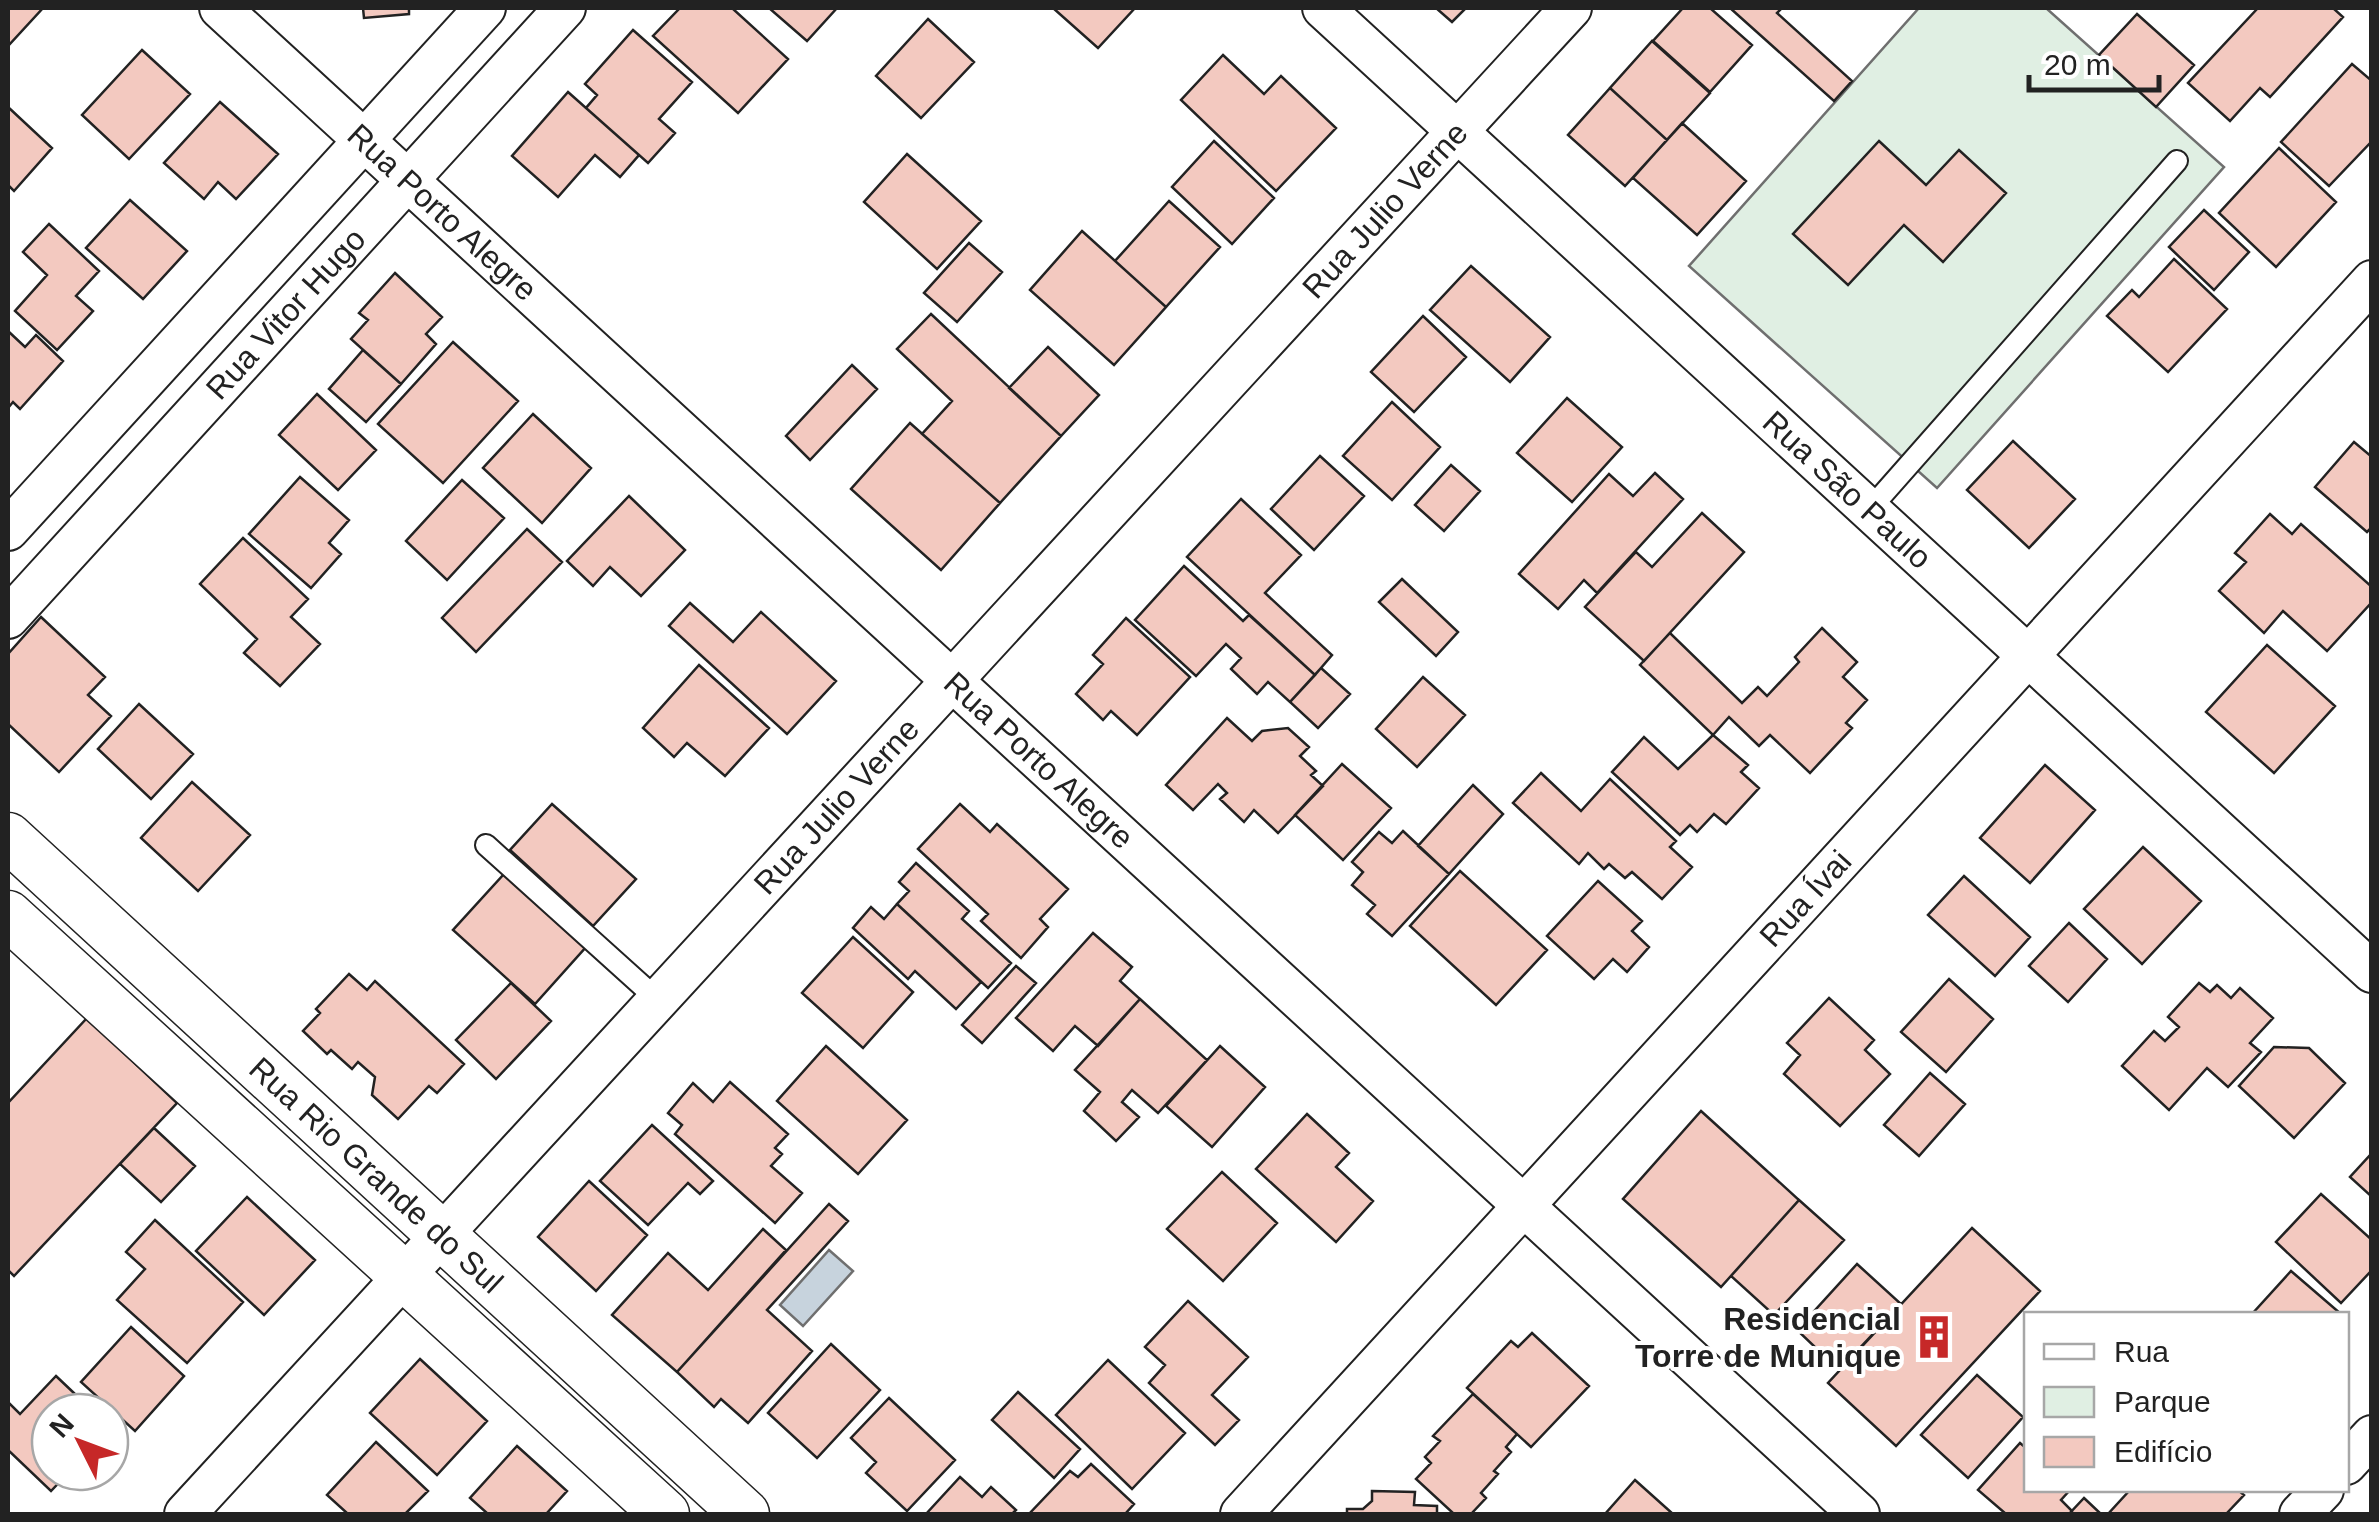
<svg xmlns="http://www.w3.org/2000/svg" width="2379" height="1522" viewBox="0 0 2379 1522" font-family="Arial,sans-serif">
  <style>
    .green { fill: #e0efe3; stroke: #6f6f6f; stroke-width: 2.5 }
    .water { fill: #c7d3dd; stroke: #6f6f6f; stroke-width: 2.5 }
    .building { fill: #f3c9c0; stroke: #222; stroke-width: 2.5 }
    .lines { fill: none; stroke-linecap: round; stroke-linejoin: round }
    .service-casing { stroke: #222; stroke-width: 24 }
    .minor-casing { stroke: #222; stroke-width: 44 }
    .tertiary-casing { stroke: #222; stroke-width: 51 }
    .service { stroke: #fff; stroke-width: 20 }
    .minor { stroke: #fff; stroke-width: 40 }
    .tertiary { stroke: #fff; stroke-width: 48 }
    .labels { text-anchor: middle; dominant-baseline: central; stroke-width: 8; stroke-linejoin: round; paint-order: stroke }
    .street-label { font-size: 32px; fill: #222; stroke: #fff }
    .poi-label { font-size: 32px; font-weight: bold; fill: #222; stroke: #fff; text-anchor: end }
  </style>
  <rect width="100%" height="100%" fill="#fff"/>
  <path class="green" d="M1919,8H2046L2224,167L1937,488L1689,266Z"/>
  <path class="water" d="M829,1250L853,1271L803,1326L780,1305Z"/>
  <path class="building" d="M8,8H43L8,46Z
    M363,8H409V14L364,18Z
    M680,8H732L788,59L738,113L653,36Z
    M769,8H837L807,41Z
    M1053,8H1135L1098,48Z
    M1436,8H1466L1452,22Z
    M1683,8H1710L1752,45L1710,92L1653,41Z
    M1730,8H1782L1777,13L1852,81L1834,101Z
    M2258,8H2333L2343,17L2270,97L2260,88L2230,121L2188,83Z
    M2137,14L2194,65L2156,107L2099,55Z
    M928,19L974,62L921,118L876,76Z
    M633,30L692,82L659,119L675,133L648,163L586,108L597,95L585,84Z
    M1652,41L1710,93L1667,140L1610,88Z
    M142,50L190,94L129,159L82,115Z
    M1223,55L1264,94L1281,76L1336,128L1276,191L1181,100Z
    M2352,64L2372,81V141L2329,186L2281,142Z
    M1610,88L1667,140L1625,186L1568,135Z
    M568,92L639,155L620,177L595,155L558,197L512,156Z
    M220,102L278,154L236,199L218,182L204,199L164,163Z
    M8,107L52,148L14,191L8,185Z
    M1682,123L1746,181L1697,235L1633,178Z
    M1214,141L1274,198L1232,244L1172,187Z
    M1879,141L1926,185L1959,150L2006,193L1943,262L1904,225L1848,285L1793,234Z
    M2279,148L2336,202L2276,267L2219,213Z
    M907,154L981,221L937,269L864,202Z
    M130,200L187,251L143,299L86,248Z
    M1169,201L1220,247L1166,307L1115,261Z
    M2204,210L2249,252L2214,290L2169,247Z
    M49,224L99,271L76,296L93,311L57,350L15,311L47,275L23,252Z
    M1082,231L1166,307L1114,365L1030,290Z
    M969,243L1002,272L957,322L924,293Z
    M2174,259L2227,309L2168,372L2107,316L2132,290L2139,297Z
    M1471,266L1550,337L1510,382L1430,310Z
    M395,273L442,317L426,334L436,344L401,384L351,339L368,320L359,313Z
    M931,314L1061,436L1000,503L922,434L952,401L897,349Z
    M1423,316L1466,357L1414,412L1371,372Z
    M8,331L25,347L36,335L63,361L20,409L13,402L8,408Z
    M453,342L518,401L443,483L378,424Z
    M1048,347L1099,395L1061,436L1009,388Z
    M363,350L401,384L366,422L329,389Z
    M852,365L877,389L810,460L786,436Z
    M317,394L376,450L338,490L279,435Z
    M1567,398L1622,447L1572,502L1517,453Z
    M1392,402L1440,447L1392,500L1343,456Z
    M533,414L591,468L542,523L483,468Z
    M910,423L1000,503L941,570L851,489Z
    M2013,441L2075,499L2029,548L1967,490Z
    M2354,442L2372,457V527L2367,532L2315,487Z
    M1320,456L1364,496L1314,550L1271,509Z
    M1451,465L1480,491L1444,531L1415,505Z
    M1655,473L1683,499L1597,593L1584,580L1558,609L1519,574L1609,474L1633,496Z
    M300,477L349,520L329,543L341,554L311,588L249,534Z
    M462,480L504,518L447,580L406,541Z
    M629,496L685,550L641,596L610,567L593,586L567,561Z
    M1241,499L1301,555L1265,593L1332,655L1315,675L1187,557Z
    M1702,513L1744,552L1644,661L1585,607L1636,552L1652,567Z
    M2270,514L2292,534L2301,524L2372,587V602L2327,651L2283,611L2264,633L2219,591L2246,562L2235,553Z
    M527,529L562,562L476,652L442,618Z
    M243,538L308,599L291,617L320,644L280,686L244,653L257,639L200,584Z
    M1184,566L1243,621L1249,615L1315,675L1290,702L1268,682L1257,694L1231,669L1241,658L1226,644L1196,676L1135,620Z
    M1402,579L1458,632L1436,656L1379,602Z
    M690,603L733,642L761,612L836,681L787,734L669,626Z
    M41,617L105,677L88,695L111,716L59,772L8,724V654Z
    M1126,618L1190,677L1137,735L1111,711L1103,720L1076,694L1103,664L1093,655Z
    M1822,628L1857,662L1843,677L1867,700L1846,723L1852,728L1810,773L1770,735L1759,746L1729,717L1713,735L1640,665L1670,633L1742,703L1758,687L1767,696L1799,662L1795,657Z
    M2267,645L2335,706L2274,773L2206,712Z
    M699,665L769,728L725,776L687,743L674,757L643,728Z
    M1321,668L1350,694L1318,728L1290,702Z
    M1423,677L1465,715L1417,767L1376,729Z
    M139,704L193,754L151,799L98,749Z
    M1227,718L1252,741L1262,731L1288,728L1309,747L1300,756L1316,771L1311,775L1323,786L1278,833L1254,810L1244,822L1220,799L1227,793L1218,784L1193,810L1166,785Z
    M1713,735L1748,765L1741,772L1759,788L1726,824L1714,814L1697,832L1690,825L1680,835L1612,772L1644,737L1678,769Z
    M1342,764L1391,808L1343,860L1295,815Z
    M2045,765L2095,810L2030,883L1980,838Z
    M1541,773L1581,811L1610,779L1676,841L1670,847L1692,867L1662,899L1632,872L1625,878L1609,864L1604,869L1588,853L1579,864L1513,803Z
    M192,782L250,835L198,891L141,838Z
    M1473,785L1503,814L1449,874L1418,846Z
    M552,804L636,879L593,926L510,850Z
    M960,804L990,832L997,824L1068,889L1040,919L1048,927L1021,958L981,921L988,914L918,849Z
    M1403,831L1449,874L1392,936L1367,914L1375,905L1352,885L1363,872L1352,862L1379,832L1392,843Z
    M2143,847L2201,901L2142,964L2084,909Z
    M916,863L969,911L962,919L1011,963L988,988L897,904L909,891L899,882Z
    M1460,871L1547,950L1496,1005L1410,926Z
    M504,874L586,947L535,1004L453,930Z
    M1964,876L2030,937L1995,976L1928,915Z
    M1598,881L1642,921L1632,931L1649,947L1627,972L1613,959L1594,979L1547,936Z
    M897,904L981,982L956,1009L915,971L908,979L853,928L871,907L884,919Z
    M2069,923L2107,959L2068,1002L2029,966Z
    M1093,933L1132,967L1120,981L1140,999L1098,1046L1075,1026L1053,1051L1016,1018Z
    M853,937L913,992L863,1048L802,993Z
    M1016,966L1036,983L982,1043L962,1025Z
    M349,974L367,990L375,981L464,1064L437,1093L429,1086L398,1119L372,1095L375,1077L358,1062L352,1069L331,1050L327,1054L303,1031L320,1013L316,1009Z
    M1949,979L1993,1019L1946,1072L1901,1032Z
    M511,983L551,1021L496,1079L456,1040Z
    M2199,983L2210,992L2217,985L2231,998L2240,988L2273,1018L2250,1043L2261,1052L2228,1087L2207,1068L2169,1110L2122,1066L2154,1031L2165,1041L2179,1027L2168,1017Z
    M1829,998L1874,1040L1865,1050L1890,1074L1840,1126L1784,1074L1800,1055L1787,1043Z
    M1140,999L1207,1060L1158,1113L1132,1090L1122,1102L1139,1117L1116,1141L1084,1111L1100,1092L1075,1070Z
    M87,1018L177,1103L14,1276L8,1270V1103Z
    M826,1046L907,1120L858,1174L777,1101Z
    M1220,1046L1265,1087L1212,1147L1166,1106Z
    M2274,1047L2309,1048L2345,1083L2294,1138L2239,1086Z
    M1930,1073L1965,1104L1919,1156L1884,1125Z
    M730,1082L788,1134L775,1148L782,1154L771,1166L802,1193L775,1223L675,1134L682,1125L668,1113L693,1083L713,1102Z
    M1701,1111L1799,1200L1721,1287L1623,1199Z
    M1307,1114L1349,1153L1336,1167L1373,1201L1336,1242L1256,1169Z
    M652,1125L713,1181L700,1194L688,1183L648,1225L600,1181Z
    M154,1128L195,1166L161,1202L120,1164Z
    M2372,1153V1197L2350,1177Z
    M1222,1172L1277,1223L1223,1281L1167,1229Z
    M589,1181L647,1235L596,1291L538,1237Z
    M2321,1194L2372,1240V1270L2341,1303L2276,1242Z
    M247,1197L315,1260L264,1315L196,1251Z
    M1799,1200L1844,1240L1774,1315L1731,1276Z
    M829,1204L848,1221L767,1310L812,1351L748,1423L721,1399L714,1407L677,1372Z
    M155,1220L243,1302L187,1363L117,1300L145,1269L126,1252Z
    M1972,1228L2040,1291L1896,1446L1828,1383Z
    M763,1229L786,1250L677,1372L612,1315L668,1253L708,1290Z
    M1857,1264L1901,1304L1839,1370L1797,1330Z
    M2291,1271L2341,1314H2252Z
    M1188,1301L1248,1357L1212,1395L1239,1420L1215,1445L1149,1383L1165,1365L1145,1347Z
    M131,1327L184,1376L135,1431L81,1382Z
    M1532,1333L1589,1386L1531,1447L1467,1388L1511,1341L1518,1347Z
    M831,1344L880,1390L817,1458L768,1413Z
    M420,1359L487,1421L437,1475L370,1413Z
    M1108,1360L1185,1433L1132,1489L1056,1415Z
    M1977,1375L2023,1417L1968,1478L1921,1435Z
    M56,1376L94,1412H50V1472H69L51,1491L8,1450V1402L20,1414Z
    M1018,1392L1080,1449L1054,1478L992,1420Z
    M1473,1394L1517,1434L1506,1447L1511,1452L1494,1471L1498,1474L1481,1493L1486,1498L1471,1514H1454L1416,1479L1431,1463L1425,1457L1440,1441L1433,1436Z
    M889,1398L955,1460L907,1511L866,1473L876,1462L851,1438Z
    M376,1442L428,1491L405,1514H348L327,1495Z
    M2020,1443L2026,1448V1490H2070L2061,1500L2072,1511L2069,1514H2006L1978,1490Z
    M517,1446L567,1491L546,1514H488L470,1498Z
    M1091,1464L1134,1504L1125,1514H1029L1070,1471L1078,1477Z
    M960,1477L982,1497L991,1487L1016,1510L1012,1514H926Z
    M1635,1480L1673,1514H1605Z
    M2130,1490H2238L2244,1495L2226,1514H2108Z
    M1372,1491L1415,1492L1414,1505L1437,1506V1513L1449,1514H1347V1509H1363L1372,1501Z
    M2084,1498L2101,1514H2069Z"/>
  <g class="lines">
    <g class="service-casing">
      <path id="service" d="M1869,510L2177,161
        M486,845L658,1000"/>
    </g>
    <g class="minor-casing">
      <g id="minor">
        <path id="s1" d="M220,8L1859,1514"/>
        <path id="s2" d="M1323,8L2372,972"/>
        <path d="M8,530L485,8"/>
        <path id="s3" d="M8,618L565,8"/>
        <path d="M2346,1464L2372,1436"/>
        <path id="s4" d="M185,1514L1571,8"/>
        <path id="s5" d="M1241,1514L2372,281"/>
        <path d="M2300,1514L2323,1490"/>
      </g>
    </g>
    <g class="tertiary-casing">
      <g id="tertiary">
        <path id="s6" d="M8,837L745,1514"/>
        <path d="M8,915L665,1514"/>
      </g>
    </g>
    <use href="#service" class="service"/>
    <use href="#minor" class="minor"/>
    <use href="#tertiary" class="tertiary"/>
  </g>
  <defs>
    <g id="building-bare" transform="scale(3.45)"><path d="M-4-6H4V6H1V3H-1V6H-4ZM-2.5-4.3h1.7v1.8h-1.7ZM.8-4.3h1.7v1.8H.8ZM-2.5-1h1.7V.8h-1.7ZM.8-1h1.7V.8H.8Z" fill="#c62828" stroke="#fff" stroke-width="2.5" paint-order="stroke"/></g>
  </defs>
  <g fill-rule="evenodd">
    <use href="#building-bare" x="1934" y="1337"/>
  </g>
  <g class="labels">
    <g class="street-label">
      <text stroke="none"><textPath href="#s4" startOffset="1772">Rua Julio Verne</textPath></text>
      <text stroke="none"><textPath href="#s1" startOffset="302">Rua Porto Alegre</textPath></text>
      <text stroke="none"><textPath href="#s3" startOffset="412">Rua Vitor Hugo</textPath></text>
      <text stroke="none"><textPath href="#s2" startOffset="712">Rua São Paulo</textPath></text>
      <text stroke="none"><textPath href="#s1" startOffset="1112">Rua Porto Alegre</textPath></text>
      <text stroke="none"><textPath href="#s4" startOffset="962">Rua Julio Verne</textPath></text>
      <text stroke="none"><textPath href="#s5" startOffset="835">Rua Ívai</textPath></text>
      <text stroke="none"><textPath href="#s6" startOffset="500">Rua Rio Grande do Sul</textPath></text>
    </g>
    <g class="poi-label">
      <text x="1901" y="1319">Residencial<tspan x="1901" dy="37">Torre de Munique</tspan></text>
    </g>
  </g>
  <rect width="2379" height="1522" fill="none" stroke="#222222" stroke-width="20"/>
  <rect x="2024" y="1312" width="325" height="180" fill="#ffffff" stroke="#a7a7a7" stroke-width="2.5"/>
  <rect x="2044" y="1344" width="50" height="15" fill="#ffffff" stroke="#a7a7a7" stroke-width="2.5"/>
  <text x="2114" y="1362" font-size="30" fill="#222222">Rua</text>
  <rect x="2044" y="1387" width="50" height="30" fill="#e0efe3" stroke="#a7a7a7" stroke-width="2.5"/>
  <text x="2114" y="1412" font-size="30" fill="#222222">Parque</text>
  <rect x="2044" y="1437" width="50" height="30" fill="#f3c9c0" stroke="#a7a7a7" stroke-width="2.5"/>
  <text x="2114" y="1462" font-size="30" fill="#222222">Edifício</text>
  <g transform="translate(80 1442) rotate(312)"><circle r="48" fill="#ffffff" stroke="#a7a7a7" stroke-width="2.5"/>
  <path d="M0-8L18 38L0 25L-18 38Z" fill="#c62828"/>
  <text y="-15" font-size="28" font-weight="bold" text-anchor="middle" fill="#222222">N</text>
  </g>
  <path d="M2029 75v15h130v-15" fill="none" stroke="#222222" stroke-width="5"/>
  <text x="2044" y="75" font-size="30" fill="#222222" stroke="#ffffff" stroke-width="8" paint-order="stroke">20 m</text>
</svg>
